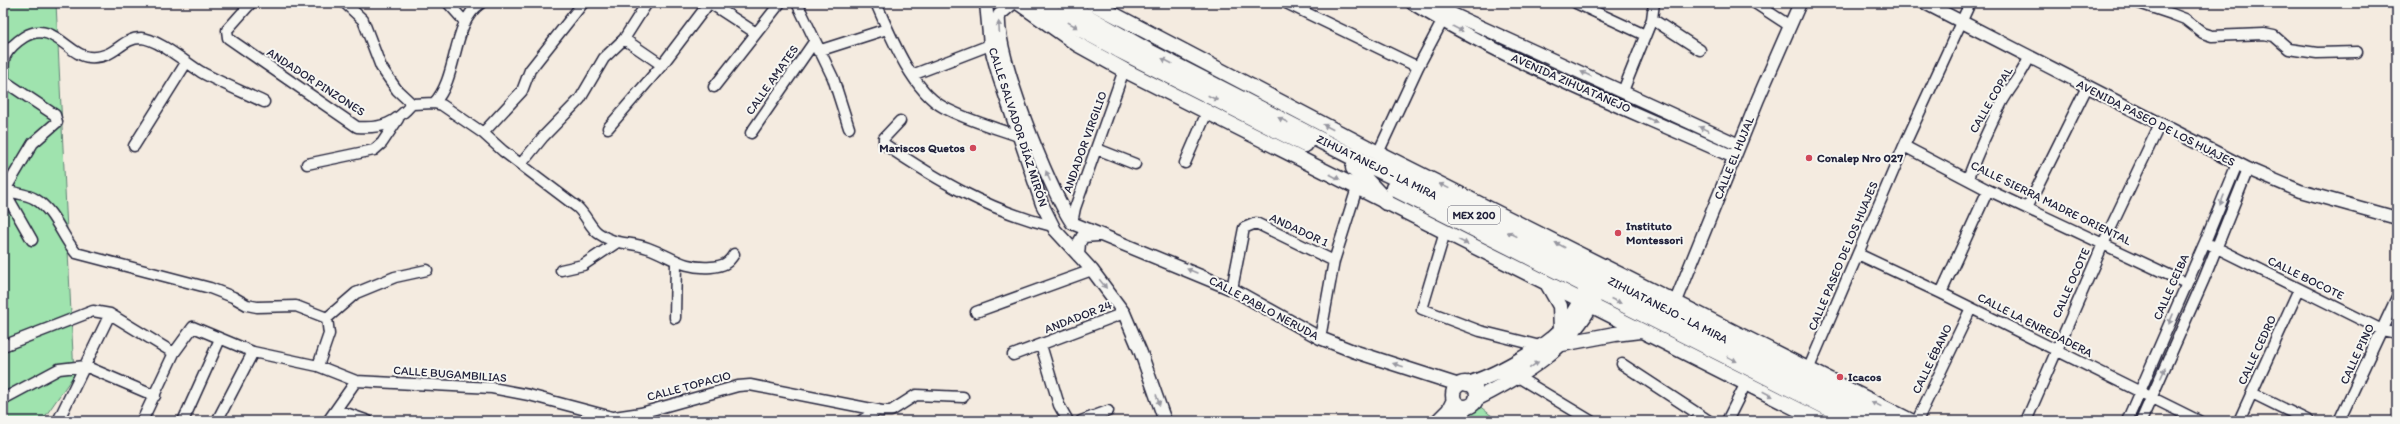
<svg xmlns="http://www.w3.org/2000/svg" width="2400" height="424" viewBox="0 0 2400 424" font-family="Itim,sans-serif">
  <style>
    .green { fill: #9fe3ae; stroke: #608274 }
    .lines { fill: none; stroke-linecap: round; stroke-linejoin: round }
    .minor-casing { stroke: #22223b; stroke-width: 13 }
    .tertiary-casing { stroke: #22223b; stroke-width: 15 }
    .secondary-casing { stroke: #22223b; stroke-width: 17 }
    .trunk-casing { stroke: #22223b; stroke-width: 19 }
    .minor { stroke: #f6f6f2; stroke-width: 10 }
    .tertiary { stroke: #f6f6f2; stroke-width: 12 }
    .secondary { stroke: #f6f6f2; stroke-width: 14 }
    .trunk { stroke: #f6f6f2; stroke-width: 16 }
    .oneway { fill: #9797a0 }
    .poi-dot { fill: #d1495b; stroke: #f6f6f2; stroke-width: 1.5 }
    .labels { text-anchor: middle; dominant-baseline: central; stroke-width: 4; stroke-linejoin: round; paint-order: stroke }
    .shield { fill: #f6f6f2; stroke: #626272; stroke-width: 1 }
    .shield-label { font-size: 11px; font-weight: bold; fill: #22223b }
    .street-label { font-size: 12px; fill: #22223b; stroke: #f6f6f2 }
    .poi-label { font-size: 12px; font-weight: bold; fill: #22223b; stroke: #f6f6f2; text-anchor: start }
  </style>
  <rect width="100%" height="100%" fill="#f4ebe0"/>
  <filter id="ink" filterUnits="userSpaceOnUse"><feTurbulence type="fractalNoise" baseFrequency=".025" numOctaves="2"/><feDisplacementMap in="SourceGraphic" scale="8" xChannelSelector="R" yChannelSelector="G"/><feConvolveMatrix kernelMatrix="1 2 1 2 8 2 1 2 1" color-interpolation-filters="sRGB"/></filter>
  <g filter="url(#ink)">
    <path class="green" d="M3,3H56L74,375L42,421H3Z
      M1477,404L1498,421H1462Z"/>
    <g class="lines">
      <g class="minor-casing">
        <path id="minor" d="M251,3L227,30L228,38L357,127C383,129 395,123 412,104
          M345,3L363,20L381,67L397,90L412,104L434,103L442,105L483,133L503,151L577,207C586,215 590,227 598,233C616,246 630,241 648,248C673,257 682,269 711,267C723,266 728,264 734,254
          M448,3L465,22
          M710,3L756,33
          M797,3L833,78L849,128
          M876,3C890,35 912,90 943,107C968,121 997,128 1024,138
          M1286,3L1418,67
          M1576,3L1645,35
          M1755,3L1790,26
          M2139,3L2172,14L2185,19L2203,33L2212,36L2264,34L2274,36L2289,49L2317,53L2357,52
          M1652,19L1700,50
          M624,39L662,65
          M818,51L887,29
          M912,75L990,45
          M4,81L55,115L57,122L33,143L5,190
          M3,83C5,75 2,64 5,56C10,47 16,42 24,37C52,19 69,56 89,57C116,59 120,38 141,38C158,39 185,62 201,72C221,83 243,92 264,102
          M714,87L780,3
          M1623,91L1652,19L1654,3
          M434,103C459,77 451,23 481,3
          M900,121L884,138V144C937,180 990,211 1052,226
          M608,128L662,65L709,3
          M483,133L522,91L530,70L583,3
          M751,133L814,42
          M134,146L186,63
          M1904,146L1988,190L2186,283
          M1097,149L1135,164
          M1378,153L1418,67L1452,3
          M1185,163L1208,110
          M307,164L374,150L382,143L398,119
          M521,164L543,137L580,99L604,58L624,39L647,3
          M1968,178C1978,152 1989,127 2002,102C2011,86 2021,76 2029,58
          M3,189L32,240
          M5,190C14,193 27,194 35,199C55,211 61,235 76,253L210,288L233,297L247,305L257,307L296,306L327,318
          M2027,208L2087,87
          M1072,223L1075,208L1124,70
          M1445,232L1422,309L1480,331L1540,346
          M2211,245L2382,330L2397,333
          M1858,254L1941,293L2199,421
          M561,270L583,265L616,243
          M1232,289L1244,228L1256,223L1334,261
          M1941,293L1988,190
          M976,312L1092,270
          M327,318L356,293L395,277L427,270
          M675,318L676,262
          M1320,338L1334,261L1357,188
          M1041,345L1059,405L1068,421
          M3,346L93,311L110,314L174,353
          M1013,355L1124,313
          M1622,364L1709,421
          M318,366L329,334L327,318
          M1808,370L1904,146L1970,3
          M1518,377L1591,421
          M2252,393L2309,421
          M3,399L59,369L85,366L155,396
          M337,410L368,421
          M58,421L110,314
          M142,421L174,353L193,327L253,352L318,366L356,381L492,388L529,395L612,417
          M183,421L220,339
          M217,421L253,352
          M328,421L356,381
          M587,421L641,413L738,386L750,385L882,411H891L916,395L963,397
          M861,421L878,410
          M1081,421L1108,411
          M1727,421L1746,383
          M1917,421L1971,308
          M2026,421L2103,244L2160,124
          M2127,421L2205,242L2237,164
          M2141,421L2204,279L2248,169
          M2239,421L2299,289
          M2339,421L2397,297"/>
      </g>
      <g class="tertiary-casing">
        <path id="tertiary" d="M986,3L990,45L999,77L1042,204L1055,230L1092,270L1124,313L1141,353L1165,421
          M1013,3L999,15C995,54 1049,189 1072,223L1232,289L1320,338L1353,351L1459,385
          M1412,3C1513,65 1626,108 1734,157
          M1435,3L1448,12L1739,145
          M1925,3L2248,169L2300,191L2397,218
          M1078,255L1079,243L1083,236L1098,235
          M1672,311L1758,99L1800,3"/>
      </g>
      <g class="secondary-casing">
        <path id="secondary" d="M1019,3L1077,44L1124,70L1821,421
          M1092,3L1378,153L1911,421
          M1548,285L1560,306L1561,330
          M1562,344L1615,334L1640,331
          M1453 395a12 12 0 1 1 24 0a12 12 0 1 1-24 0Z
          M1467,384C1493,377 1541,350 1560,331C1570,321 1578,305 1585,292
          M1476,399C1522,376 1571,347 1594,299
          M1438,421L1449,410L1454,400
          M1453,421L1467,407"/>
      </g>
      <g class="trunk-casing">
        <path id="trunk" d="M1040,3L1059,17L1118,49L1305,144
          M1066,3L1085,16L1149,52L1355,158L1594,273L1885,421
          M1354,168L1386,202
          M1394,188L1855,421"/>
      </g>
      <use href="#minor" class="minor"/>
      <use href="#tertiary" class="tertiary"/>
      <use href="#secondary" class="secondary"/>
      <use href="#trunk" class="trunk"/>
    </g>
    <defs><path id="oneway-solid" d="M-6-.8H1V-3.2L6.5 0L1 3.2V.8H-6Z"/></defs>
    <g class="oneway">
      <use href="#oneway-solid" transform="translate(1073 25) rotate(29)"/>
      <use href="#oneway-solid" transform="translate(999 27) rotate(-94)"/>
      <use href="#oneway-solid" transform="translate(1458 29) rotate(27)"/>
      <use href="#oneway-solid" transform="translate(1167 61) rotate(-153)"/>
      <use href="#oneway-solid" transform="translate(1586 74) rotate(-156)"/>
      <use href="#oneway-solid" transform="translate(1213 98) rotate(27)"/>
      <use href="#oneway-solid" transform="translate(1283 120) rotate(-153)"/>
      <use href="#oneway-solid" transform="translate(1652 120) rotate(24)"/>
      <use href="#oneway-solid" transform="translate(1328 127) rotate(-153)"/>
      <use href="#oneway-solid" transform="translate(1704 129) rotate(-155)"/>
      <use href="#oneway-solid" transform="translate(1048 176) rotate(-113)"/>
      <use href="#oneway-solid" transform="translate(1335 177) rotate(28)"/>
      <use href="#oneway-solid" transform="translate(1444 186) rotate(-154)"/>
      <use href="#oneway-solid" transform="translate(2222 200) rotate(112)"/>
      <use href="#oneway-solid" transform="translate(1512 234) rotate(-154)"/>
      <use href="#oneway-solid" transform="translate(1463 242) rotate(27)"/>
      <use href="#oneway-solid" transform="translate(1560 245) rotate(-152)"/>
      <use href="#oneway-solid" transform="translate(1192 271) rotate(-157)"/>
      <use href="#oneway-solid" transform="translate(1103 284) rotate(51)"/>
      <use href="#oneway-solid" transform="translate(1616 301) rotate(25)"/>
      <use href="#oneway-solid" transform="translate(2171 319) rotate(113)"/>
      <use href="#oneway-solid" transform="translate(1732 359) rotate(28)"/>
      <use href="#oneway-solid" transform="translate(1398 365) rotate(-163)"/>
      <use href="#oneway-solid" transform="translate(1534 365) rotate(-36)"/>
      <use href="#oneway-solid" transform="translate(2163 373) rotate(-66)"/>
      <use href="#oneway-solid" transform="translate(1768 394) rotate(27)"/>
      <use href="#oneway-solid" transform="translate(1158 400) rotate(71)"/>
      <use href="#oneway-solid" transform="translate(1876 404) rotate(-154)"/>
    </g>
  </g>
  <g class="poi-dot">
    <circle cx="973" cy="148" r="4"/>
    <circle cx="1809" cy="158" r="4"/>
    <circle cx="1618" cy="233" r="4"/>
    <circle cx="1840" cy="377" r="4"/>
  </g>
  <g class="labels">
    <rect class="shield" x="1448" y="206" width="52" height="18" rx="3"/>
    <g class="shield-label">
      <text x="1474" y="215">MEX 200</text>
    </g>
    <g class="street-label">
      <text transform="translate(772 80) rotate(-55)">CALLE AMATES</text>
      <text transform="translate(316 82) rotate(33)">ANDADOR PINZONES</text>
      <text transform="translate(1571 83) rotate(24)">AVENIDA ZIHUATANEJO</text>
      <text transform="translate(1991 100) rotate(-60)">CALLE COPAL</text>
      <text transform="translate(2156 123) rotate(27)">AVENIDA PASEO DE LOS HUAJES</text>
      <text transform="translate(1018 127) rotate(72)">CALLE SALVADOR DÍAZ MIRÓN</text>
      <text transform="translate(1085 142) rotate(-70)">ANDADOR VIRGILIO</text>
      <text transform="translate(1734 158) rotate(-68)">CALLE EL HUJAL</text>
      <text transform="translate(1377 167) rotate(26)">ZIHUATANEJO - LA MIRA</text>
      <text transform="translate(2051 203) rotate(26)">CALLE SIERRA MADRE ORIENTAL</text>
      <text transform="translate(1299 230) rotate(25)">ANDADOR 1</text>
      <text transform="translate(1843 256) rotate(-67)">CALLE PASEO DE LOS HUAJES</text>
      <text transform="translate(2306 278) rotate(26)">CALLE BOCOTE</text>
      <text transform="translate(2071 283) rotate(-66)">CALLE OCOTE</text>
      <text transform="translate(2171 287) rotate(-66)">CALLE CEIBA</text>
      <text transform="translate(1264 308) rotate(28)">CALLE PABLO NERUDA</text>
      <text transform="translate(1668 310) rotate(27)">ZIHUATANEJO - LA MIRA</text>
      <text transform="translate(1078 317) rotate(-21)">ANDADOR 24</text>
      <text transform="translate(2035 325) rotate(27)">CALLE LA ENREDADERA</text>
      <text transform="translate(2257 350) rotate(-65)">CALLE CEDRO</text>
      <text transform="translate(2357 354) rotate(-65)">CALLE PINO</text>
      <text transform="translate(1932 359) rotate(-64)">CALLE ÉBANO</text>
      <text transform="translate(450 374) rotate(4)">CALLE BUGAMBILIAS</text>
      <text transform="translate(689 386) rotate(-15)">CALLE TOPACIO</text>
    </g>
    <g class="poi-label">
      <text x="965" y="148" text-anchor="end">Mariscos Quetos</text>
      <text x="1817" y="158">Conalep Nro 027</text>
      <text x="1626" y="226">Instituto<tspan x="1626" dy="14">Montessori</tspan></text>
      <text x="1848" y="377">Icacos</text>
    </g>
  </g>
  <rect width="2400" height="424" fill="none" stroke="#f6f6f2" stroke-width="16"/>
  <rect x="8" y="8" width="2384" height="408" fill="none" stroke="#22223b" stroke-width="1.5" filter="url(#ink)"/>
</svg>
